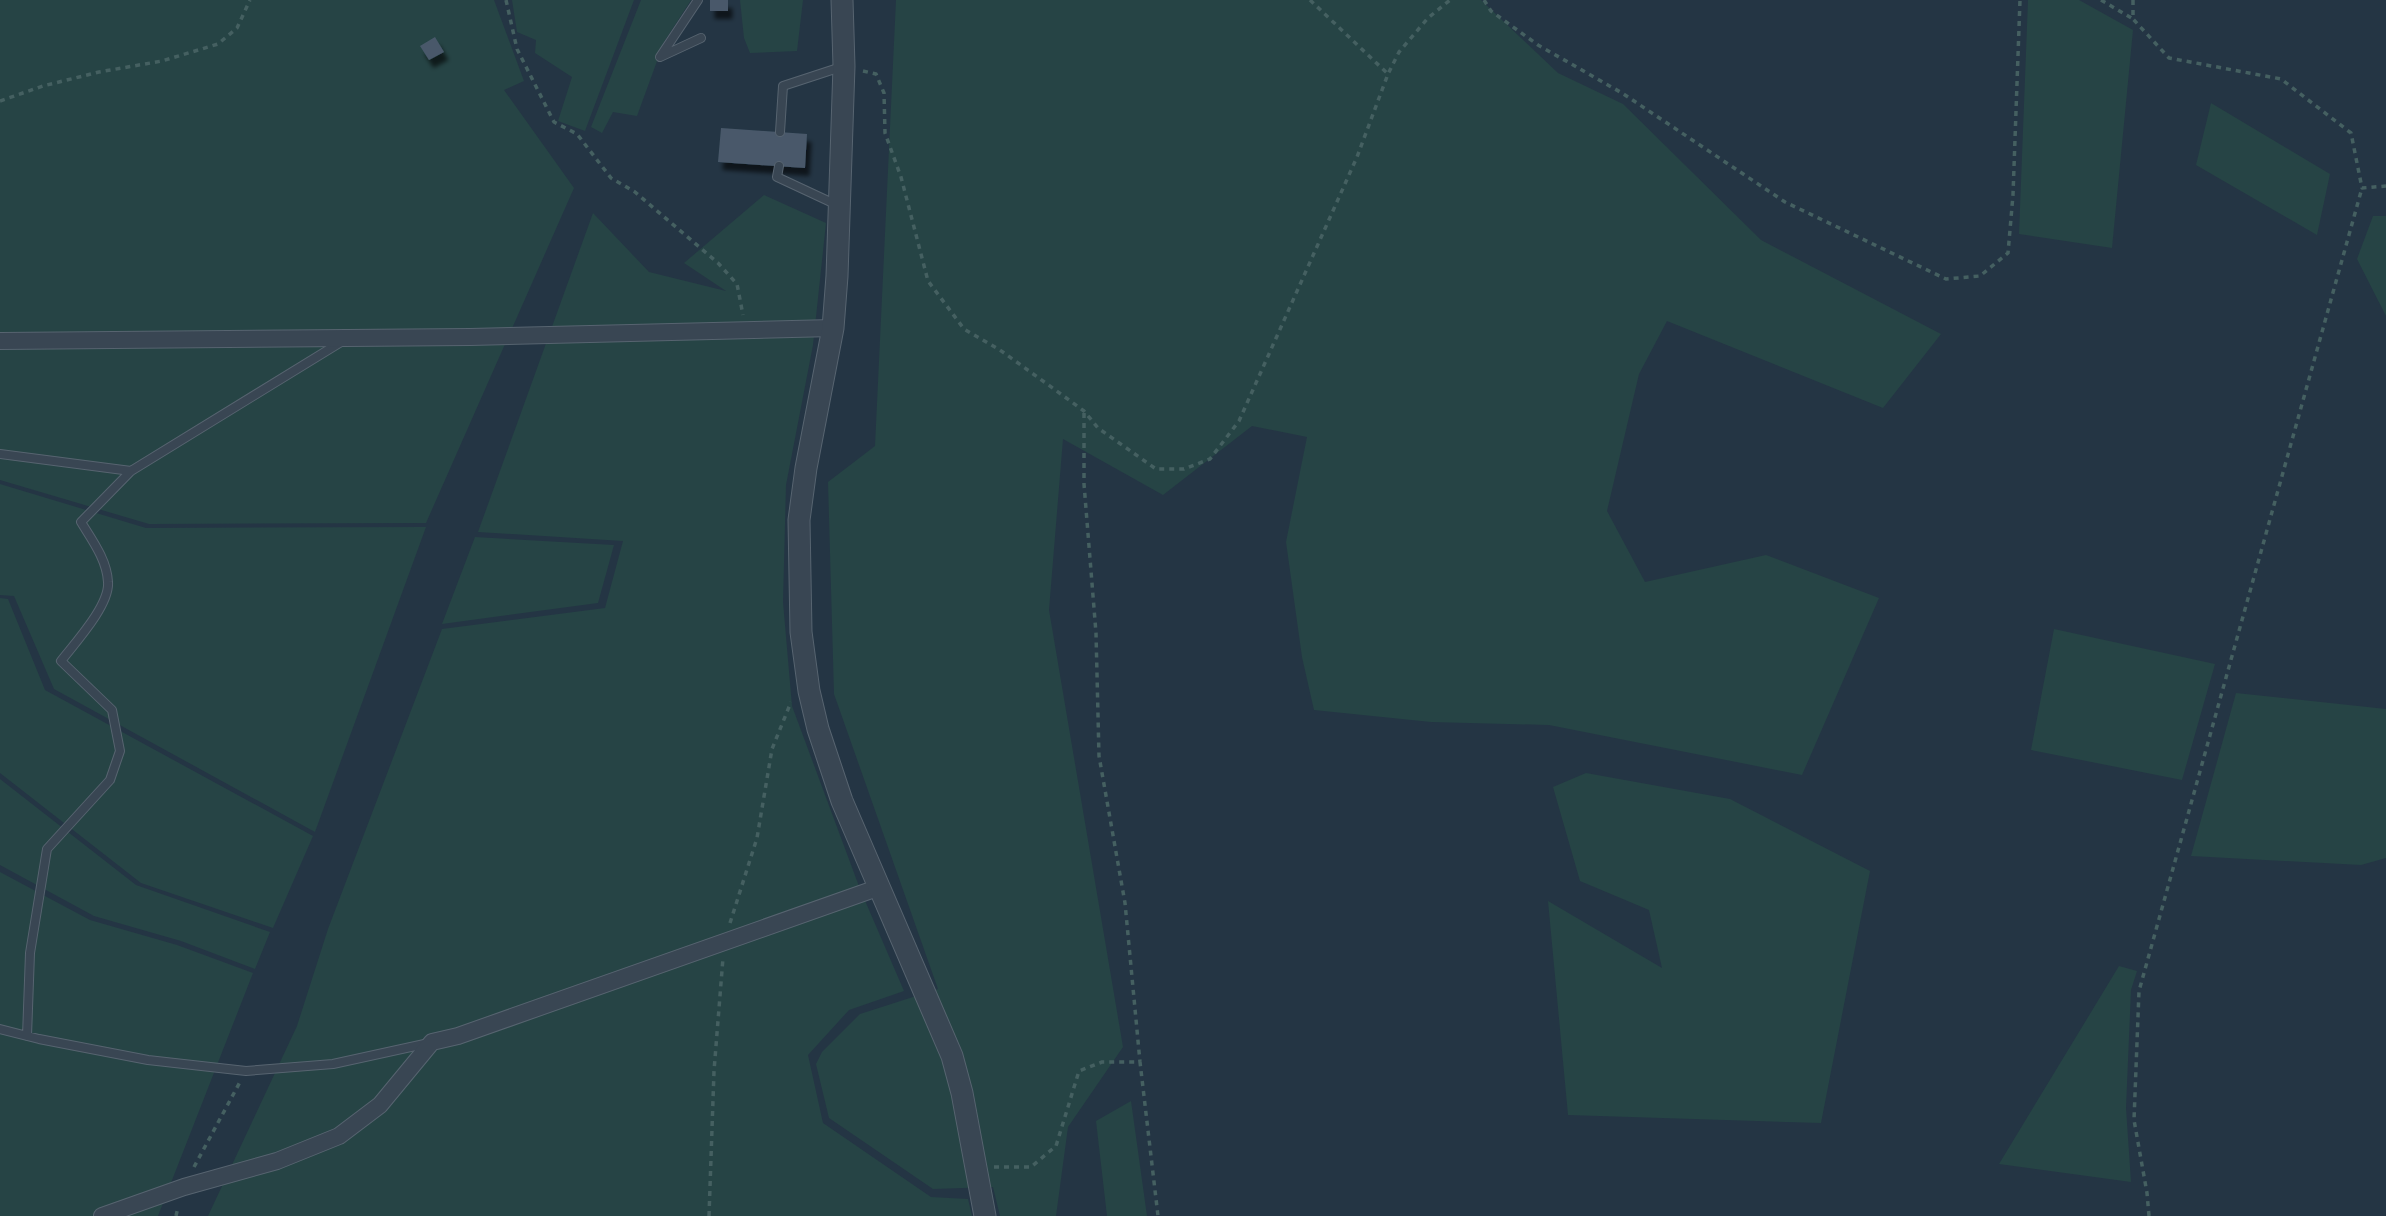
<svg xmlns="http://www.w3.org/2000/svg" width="2386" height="1216" viewBox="0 0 2386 1216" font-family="Montserrat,sans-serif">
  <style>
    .green { fill: #264445 }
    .building { fill: #48596a; filter: url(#shadow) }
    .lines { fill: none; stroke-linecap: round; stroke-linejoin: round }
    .service-casing { stroke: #576470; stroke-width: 10 }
    .minor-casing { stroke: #576470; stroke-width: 18 }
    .tertiary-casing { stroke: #576470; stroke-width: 23 }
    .path { stroke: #456061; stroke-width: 3.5; stroke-dasharray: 5 5; stroke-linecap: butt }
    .service { stroke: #394653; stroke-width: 8 }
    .minor { stroke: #394653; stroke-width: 16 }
    .tertiary { stroke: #394653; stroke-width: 21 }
  </style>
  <defs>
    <filter id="shadow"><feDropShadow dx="4.5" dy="8" stdDeviation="2" flood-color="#0009"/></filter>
  </defs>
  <rect width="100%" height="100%" fill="#243544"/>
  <path class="green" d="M0,0H494L524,81L504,90L574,188L426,523L149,524L0,480Z
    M512,0H634L585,131L558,121L572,77L535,53L536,40L517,32Z
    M641,0H691L664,42L637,116L613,112L602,133L591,127Z
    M740,0H803L797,51L750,53L744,38Z
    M896,0H1481L1558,73L1623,104L1761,240L1941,334L1883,408L1667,321L1639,374L1607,511L1645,582L1766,555L1879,598L1802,775L1549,725L1431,722L1314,710L1302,657L1286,542L1307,437L1252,426L1163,495L1063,439L1049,610L1123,1047L1068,1127L1056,1216H1000L993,1187L933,1189L829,1118L816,1064L822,1052L860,1014L938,989L834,694L828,482L875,446Z
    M2028,0H2079L2133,30L2112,248L2019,234Z
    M2211,103L2330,174L2317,235L2196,165Z
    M764,195L826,223L813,345L786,485L783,602L792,706L860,889L904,991L849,1010L808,1055L823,1123L931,1197L968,1199L972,1216H208L297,1026L328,929L442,629L605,608L623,541L478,532L593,213L649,272L726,291L684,263Z
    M2373,216H2386V316L2357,259Z
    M0,484L146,528L426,527L315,832L54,689L14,596L0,595Z
    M475,537L614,545L598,603L442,624Z
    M0,598L8,599L45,690L313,836L273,928L141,883L0,773Z
    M2054,629L2215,664L2182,780L2031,750Z
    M2236,693L2386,709V858L2361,865L2191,856Z
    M1586,773L1730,799L1870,871L1821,1123L1568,1115L1548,901L1662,968L1649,910L1580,881L1553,787Z
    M0,779L136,885L270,932L255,969L181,941L94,916L0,865Z
    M0,872L90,920L177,945L253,973L158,1216H0Z
    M2119,966L2137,971L2131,990L2126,1108L2131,1182L1999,1164Z
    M1131,1101L1147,1216H1107L1096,1121Z"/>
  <path class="building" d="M710,0H728V11H710Z
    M435,37L444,52L429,60L420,46Z
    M721,128L807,134L805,168L718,162Z"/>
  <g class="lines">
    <g class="service-casing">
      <path id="service" d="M698,0L660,57L701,38
        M780,132L783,86L841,67
        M779,166L777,177L837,205
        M0,454L131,471
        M0,1029L39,1039L148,1060L246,1071L333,1064L429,1043
        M27,1036L30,953L47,849L110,780L120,751L112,710L61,661C75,643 110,605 108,582C107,560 92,540 81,522L131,471L341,342"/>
    </g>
    <g class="minor-casing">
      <path id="minor" d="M0,341L470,337L833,328
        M102,1216L184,1187L277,1161L339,1136L380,1105L432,1042L458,1036L880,887"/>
    </g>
    <g class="tertiary-casing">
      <path id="tertiary" d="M842,0L844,66L837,276L833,328L806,468L799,520L801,632L809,691L818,729L842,801L952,1056L962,1093L985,1216"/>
    </g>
    <path class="path" d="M506,0L517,49L554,122L577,134L611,178L635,192L718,263L737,284L743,315
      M1310,0L1388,74
      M1484,0L1491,11L1538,45L1622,93L1785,202L1946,279L1980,276L2008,253L2013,195L2020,0
      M2101,0L2133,19
      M2133,0V19L2169,58L2281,79L2351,133L2362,188L2386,186
      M863,71L876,74L884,93L885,133L901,177L928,281L964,329L1000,350L1054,389L1084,411L1098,428L1156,469H1184L1210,459L1239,421L1357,157L1388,74L1399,52L1428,18L1450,0
      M0,101L43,86L99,72L162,61L218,44L237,28L250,0
      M1084,413V484L1096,633L1099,756L1125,903L1140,1062
      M730,923L757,838L772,749L791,702
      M194,1167L240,1082
      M994,1167H1031L1056,1146L1079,1071L1102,1062H1140L1158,1216
      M176,1216L178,1207
      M709,1216L714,1071L723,958
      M2149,1216L2147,1193L2134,1120L2139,991L2362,188"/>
    <use href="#service" class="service"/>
    <use href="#minor" class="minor"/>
    <use href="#tertiary" class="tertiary"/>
  </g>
</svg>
